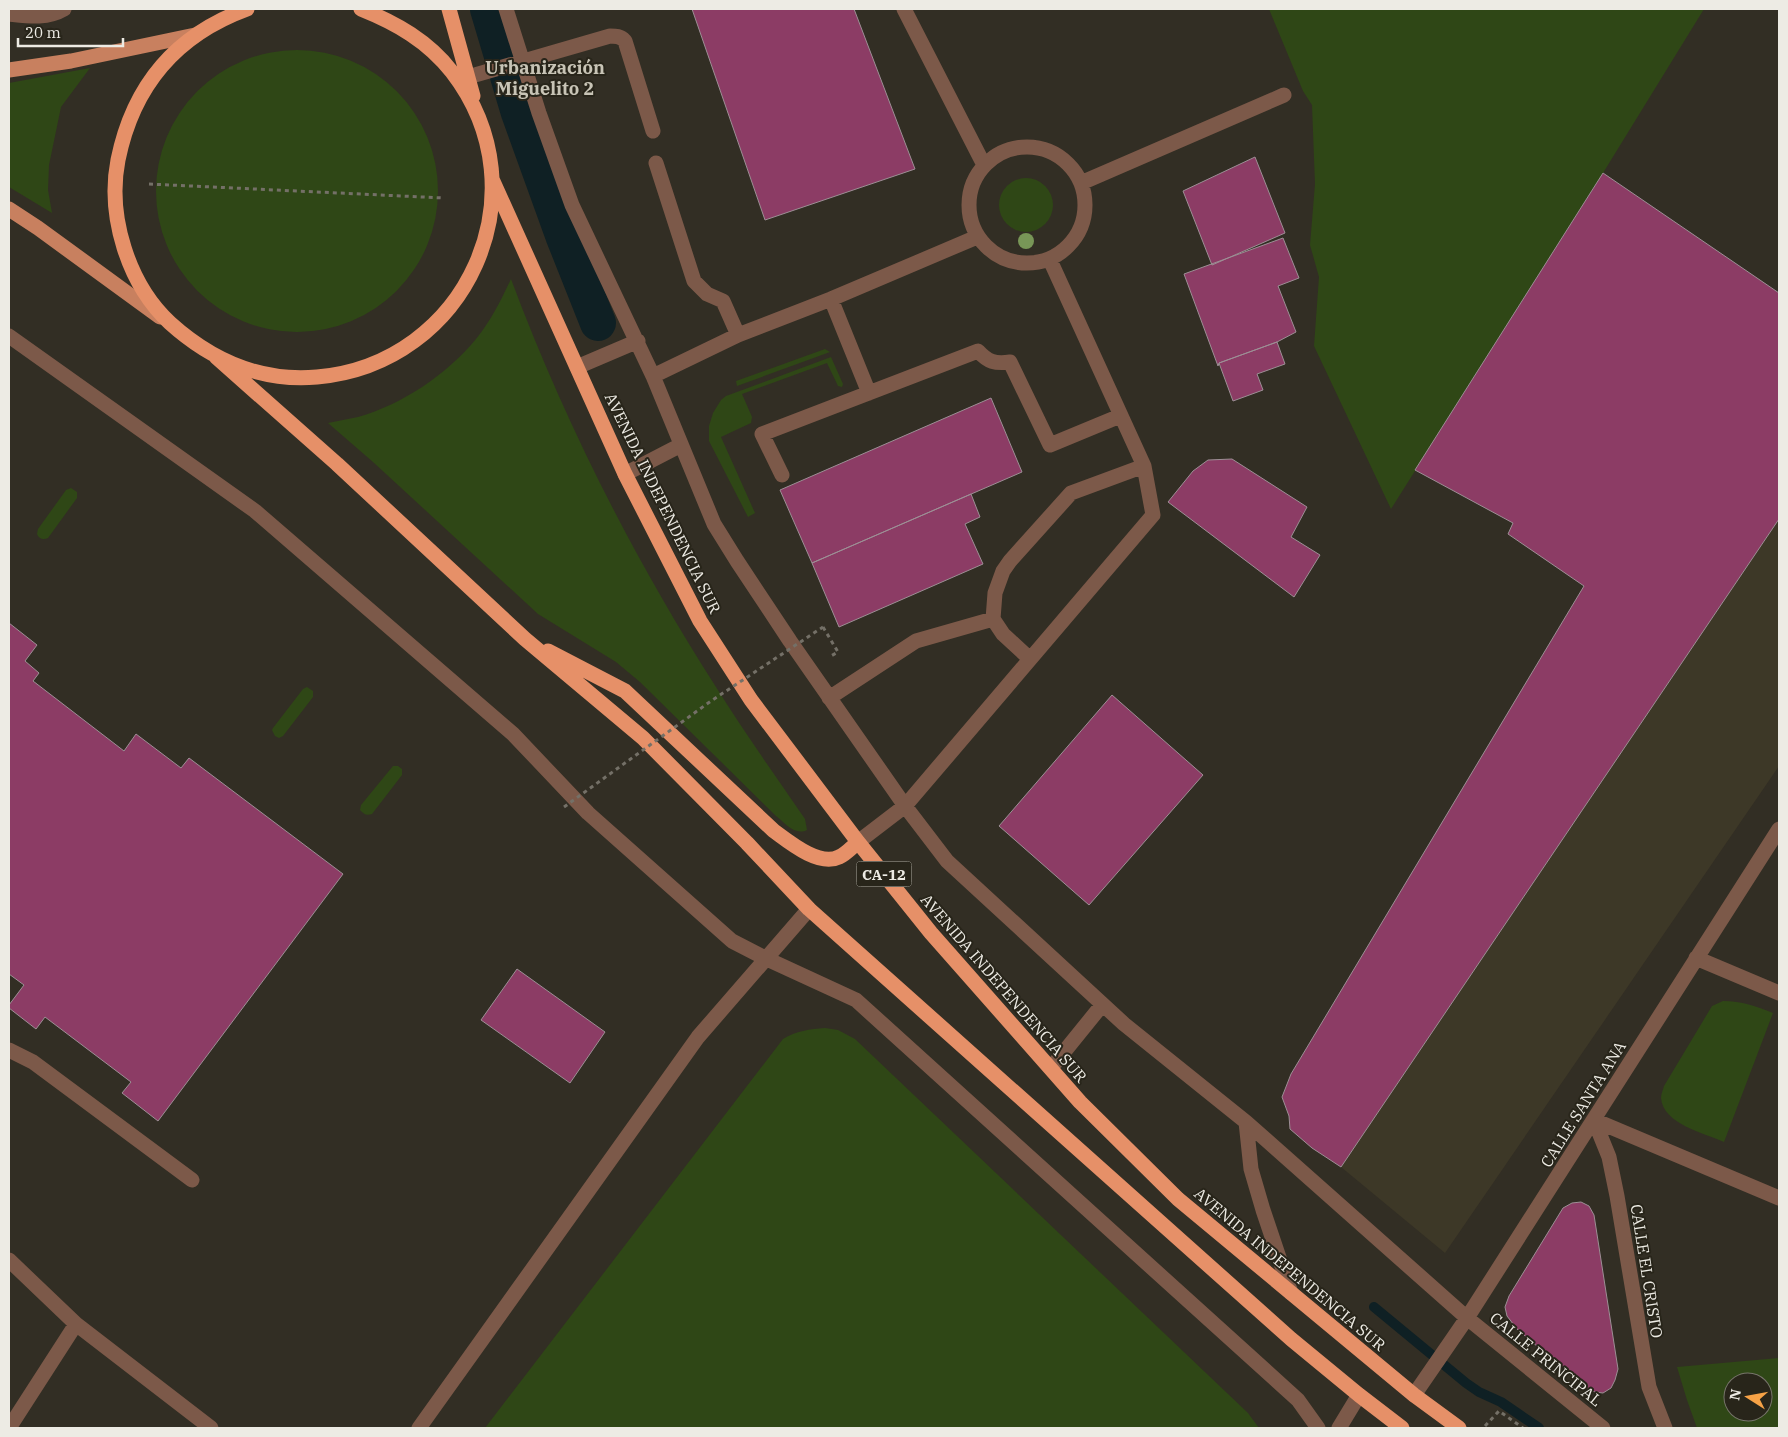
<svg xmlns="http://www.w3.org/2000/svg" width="1788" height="1437" viewBox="0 0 1788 1437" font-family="'IBM Plex Serif',serif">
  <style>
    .built { fill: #3d3827 }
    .green { fill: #2f4716; fill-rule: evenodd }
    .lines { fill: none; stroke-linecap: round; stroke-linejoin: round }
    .stream { stroke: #0f2024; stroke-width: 10 }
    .canal { stroke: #0f2024; stroke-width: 36 }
    .building { fill: #8c3c65; stroke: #9d8f95 }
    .path { stroke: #747067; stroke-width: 3; stroke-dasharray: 4 4; stroke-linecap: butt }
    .minor { stroke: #7c5949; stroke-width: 15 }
    .major { stroke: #c8805f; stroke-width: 15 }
    .highway { stroke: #e69068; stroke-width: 15 }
    .path-bridge { stroke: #747067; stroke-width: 3; stroke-dasharray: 4 4; stroke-linecap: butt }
    .tree { fill: #789657 }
    .labels { text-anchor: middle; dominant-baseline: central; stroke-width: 4; stroke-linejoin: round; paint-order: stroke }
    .shield { fill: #28251a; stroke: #b2b0a7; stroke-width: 1 }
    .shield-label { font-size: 15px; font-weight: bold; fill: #edebe4 }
    .street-label { font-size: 16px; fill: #edebe4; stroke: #28251a }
    .neighbourhood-label { font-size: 18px; font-weight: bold; fill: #c8c4b6; stroke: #28251a }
  </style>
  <rect width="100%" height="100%" fill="#322e24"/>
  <path class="built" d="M1779,519V766L1445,1253L1341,1167Z"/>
  <path class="green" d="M1269,9H1704L1603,173L1391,509L1314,346L1319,277L1310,245L1315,184L1312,105L1303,91Z
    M156 191a141 141 0 1 1 282 0a141 141 0 1 1-282 0Z
    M90,68L61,107L49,165L48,190L52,213L9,187V83Z
    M999 205a27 27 0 1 1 54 0a27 27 0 1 1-54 0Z
    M511,279C564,421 634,559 716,687C744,732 775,775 805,819L807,830C795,836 785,823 776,816L640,682L616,662L538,614L373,462L328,423C338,421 348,419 358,417C403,404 446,375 476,339C491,321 501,300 511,279Z
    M825,349L830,352L737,386L736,381Z
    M831,357L843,384L842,387L838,386L827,363L742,394L752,417L751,423L721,437L755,513L748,517L709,441V426L713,413L721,400L726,396Z
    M71,488L77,492V498L48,538C43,540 39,539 37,534L38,529L66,490Z
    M307,687L313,691V697L283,736L279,738L275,736L272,730L273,728L303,689Z
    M393,766H398L402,769V775L372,814C366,816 364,814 360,810L361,805Z
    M1723,1001C1742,1001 1756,1006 1773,1013L1724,1142C1704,1133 1663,1124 1661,1098C1661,1094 1663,1090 1664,1086L1712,1006Z
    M825,1028L838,1030L855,1039L1248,1413L1259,1428H485L783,1039C796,1031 810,1029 825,1028Z
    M1779,1358V1428H1697L1687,1400L1677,1367ZM1733,1382H1763V1412H1733Z"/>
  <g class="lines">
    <path class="stream" d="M1374,1307L1466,1383L1479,1392L1501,1402L1539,1428"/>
    <path class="canal" d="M488,9L519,113L563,235L598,323"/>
  </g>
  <path class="building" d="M692,9H854L915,169L765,220Z
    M1255,157L1285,233L1212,265L1183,191Z
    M1603,173L1779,293V519L1341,1167L1312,1148L1290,1129L1289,1116L1282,1097L1291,1074L1584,586L1508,534L1513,523L1415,470Z
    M1283,238L1299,278L1278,286L1296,332L1277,342L1219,363L1218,366L1184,274Z
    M1277,342L1285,364L1257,374L1263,390L1233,401L1219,363Z
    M991,398L1022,472L812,563L780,490Z
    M1232,459L1307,507L1291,537L1320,555L1294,597L1168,502L1193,471L1208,460Z
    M971,494L980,517L965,524L983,564L839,627L812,563Z
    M9,623L37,645L25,661L39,673L33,681L124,751L136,734L181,768L189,758L343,874L158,1121L122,1093L131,1082L45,1017L36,1029L9,1008V1005L24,985L9,974Z
    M1112,695L1203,775L1089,905L999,826Z
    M517,969L605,1032L570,1083L481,1020Z
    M1581,1202L1589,1206L1594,1215L1618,1369L1615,1380L1611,1388L1603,1393L1595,1392L1587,1389L1517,1329L1507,1316L1505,1307L1509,1296L1563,1208L1572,1203Z"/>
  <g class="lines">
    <path class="path" d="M149,184L444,198
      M823,627L838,652L831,656
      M1485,1426L1499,1411L1523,1428"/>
    <path class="minor" d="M506,9L539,113L572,205L653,376L714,524L737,561L790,641L905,806L947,861L1124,1024L1246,1122L1467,1318L1603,1428
      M904,9L984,165
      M9,14C28,16 47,19 64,9
      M468,77L610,36C616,36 620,36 625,41L653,131
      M969 205a58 58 0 1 1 116 0a58 58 0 1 1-116 0Z
      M656,163L694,281L707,294L723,301L738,335
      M1081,183L1284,95
      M831,299L869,393
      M9,336L255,511L513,734L588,813L732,941L765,958L856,1000L1298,1400L1318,1428
      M577,367L638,341
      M653,376L738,335L831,299L977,237
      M625,474L681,445
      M782,475L762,434L978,351C988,362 995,364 1010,362L1050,445L1120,416
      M1030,659L1003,634L993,619L995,593L1003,571L1010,561L1071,493L1144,466
      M829,698L916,641L993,619
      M858,842L905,806L1153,515L1144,466L1050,260
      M1696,958L1779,993
      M9,1050L33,1062L192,1180
      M1051,1068L1102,1005
      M1594,1120L1609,1157L1617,1196L1649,1387L1665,1428
      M1594,1120L1779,1198
      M1246,1122L1251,1169L1263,1210L1291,1293
      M9,1260L76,1324L211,1428
      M1414,1395L1467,1318L1779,829
      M9,1428L76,1324
      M419,1428L698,1037L809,909
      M1339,1428L1359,1395"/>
    <path class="major" d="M9,70L71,61L195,35
      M9,209L38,228L160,317"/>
    <path class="highway" d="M247,9C176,35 133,86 118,160C107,216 128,284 170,323C211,360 261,382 317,377C467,364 545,192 452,72C428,41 396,23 361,9
      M449,9L473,96
      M492,179L625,474L700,621L751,700L858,842L931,933L1080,1102L1178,1199L1414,1395L1459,1428
      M216,357L337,464L525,639L643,738L747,843L809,909L1291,1339L1359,1395L1402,1428
      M548,651L625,691L774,831C789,842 819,867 839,857C846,854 852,847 858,842"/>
    <path class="path-bridge" d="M564,807L711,701L823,627"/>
  </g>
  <circle class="tree" cx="1026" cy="241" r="8"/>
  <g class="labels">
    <rect class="shield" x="856.5" y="861.5" width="55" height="25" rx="4"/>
    <g class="shield-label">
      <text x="884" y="874">CA-12</text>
    </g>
    <g class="street-label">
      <text transform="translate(663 503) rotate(64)">AVENIDA INDEPENDENCIA SUR</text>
      <text transform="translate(1004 988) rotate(49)">AVENIDA INDEPENDENCIA SUR</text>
      <text transform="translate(1583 1104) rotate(-58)">CALLE SANTA ANA</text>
      <text transform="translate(1290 1269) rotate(40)">AVENIDA INDEPENDENCIA SUR</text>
      <text transform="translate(1647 1271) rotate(81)">CALLE EL CRISTO</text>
      <text transform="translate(1546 1359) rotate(39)">CALLE PRINCIPAL</text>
    </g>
    <g class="neighbourhood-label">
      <text x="545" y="67">Urbanización<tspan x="545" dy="21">Miguelito 2</tspan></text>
    </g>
  </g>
  <rect width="1788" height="1437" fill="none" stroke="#edebe4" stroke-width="20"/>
  <g transform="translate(1748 1397) rotate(281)"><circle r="24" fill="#28251a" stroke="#77746b"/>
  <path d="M0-4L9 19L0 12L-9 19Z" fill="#f6a246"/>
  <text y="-8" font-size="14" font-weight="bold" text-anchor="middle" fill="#edebe4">N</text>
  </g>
  <path d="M18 38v8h105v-8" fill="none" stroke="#edebe4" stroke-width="2.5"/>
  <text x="25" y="38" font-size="15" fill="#edebe4" stroke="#28251a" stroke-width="4" paint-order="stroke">20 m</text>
</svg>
